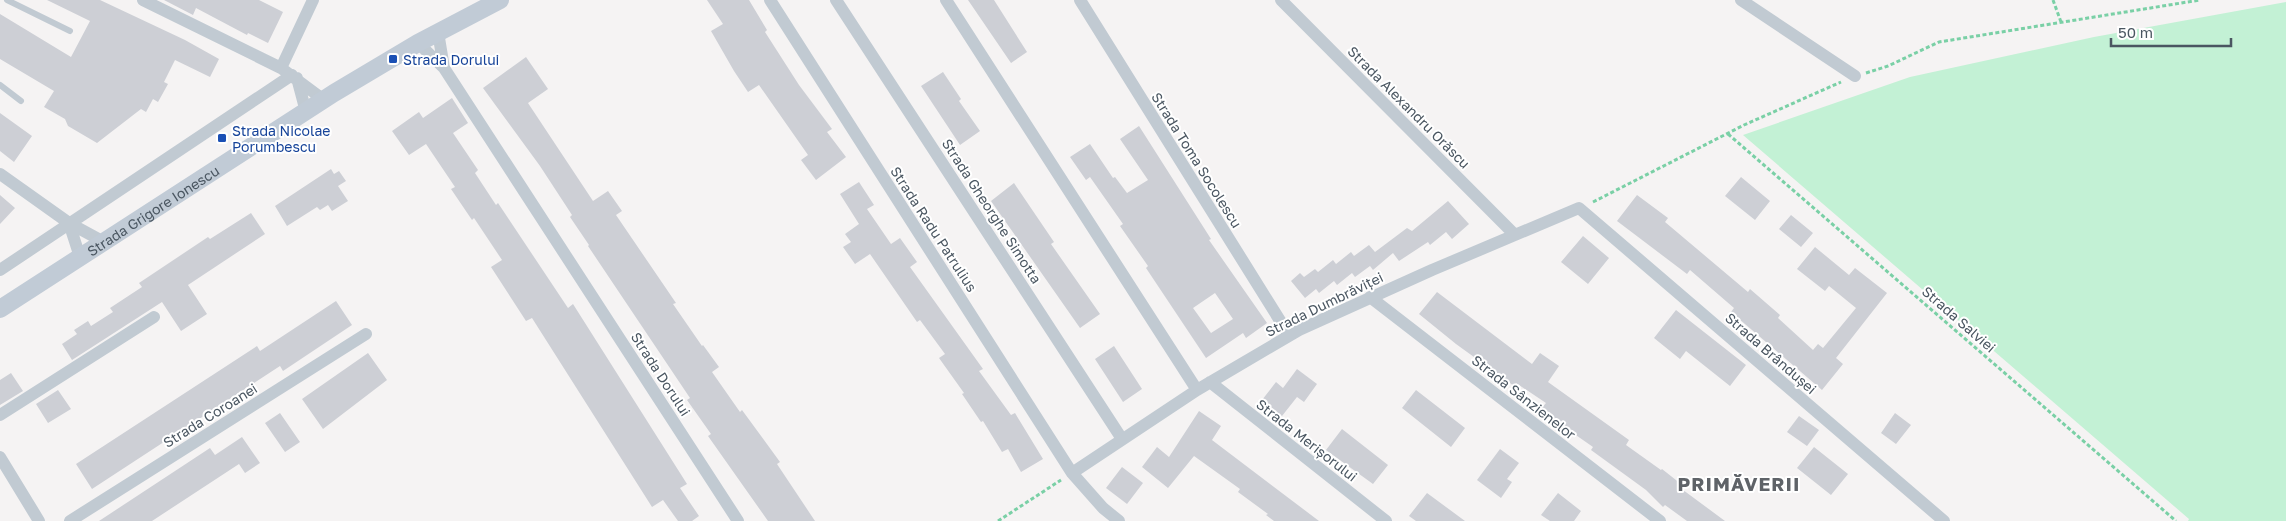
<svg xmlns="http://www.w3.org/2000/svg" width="2286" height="521" viewBox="0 0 2286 521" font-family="'Golos Text',sans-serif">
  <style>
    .green { fill: #c3f1d5 }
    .building { fill: #cdcfd5; fill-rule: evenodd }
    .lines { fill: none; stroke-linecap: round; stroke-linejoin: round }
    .path { stroke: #7ad0a6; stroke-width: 3; stroke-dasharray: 4 2.5; stroke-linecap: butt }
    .service { stroke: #c1cad2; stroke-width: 6 }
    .minor { stroke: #c1cad2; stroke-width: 12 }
    .secondary { stroke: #c1cbd6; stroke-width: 18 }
    .transit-dot { fill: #1a4fb4; stroke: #fff; stroke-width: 2 }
    .labels { text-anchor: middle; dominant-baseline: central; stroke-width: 4; stroke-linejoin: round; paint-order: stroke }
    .transit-label { font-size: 14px; fill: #164399; stroke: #fff; text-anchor: start }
    .street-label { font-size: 14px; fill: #4a5661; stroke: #fff }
    .district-label { font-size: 19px; font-weight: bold; letter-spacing: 1px; fill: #5f6368; stroke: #fff }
  </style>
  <rect width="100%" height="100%" fill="#f5f3f3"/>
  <path class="green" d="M2286,2V521H2188L2189,519L1743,135L1910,77L2094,37Z"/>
  <path class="building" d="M47,0H100L185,40L219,59L210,77L175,60L164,82L168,84L158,102L153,99L146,112L141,109L97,143L68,126L65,119L44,107L54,91L0,59V14L71,57L90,21Z
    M164,0H259L283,12L268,43L248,33L247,35L196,8L193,15Z
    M707,0H749L767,30L765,32L799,85L832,129L827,132L846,157L816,180L801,160L808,155L759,85L748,92L734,71L711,31L723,24Z
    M968,0H994L1027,52L1011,63Z
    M526,57L548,89L528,103L593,201L608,191L622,211L616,215L676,303L673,304L702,346L703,345L719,367L712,372L740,412L742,410L780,462L777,464L815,521H768L708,436L711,434L687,400L690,398L588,246L589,245L570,217L572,215L540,166L483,88Z
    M943,72L961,99L959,101L980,131L960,145L921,86Z
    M452,98L468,123L453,133L478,170L475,173L496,205L498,203L568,308L573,304L687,484L680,488L699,516L692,521H678L663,500L652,507L532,318L526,321L491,267L502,260L474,218L472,220L451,189L455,187L426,144L409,155L392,131L419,112L423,118Z
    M0,113L32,136L14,162L0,151Z
    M1139,126L1211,239L1209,240L1267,323L1246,338L1243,333L1206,358L1146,268L1148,266L1120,226L1123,224L1090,177L1086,180L1070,157L1090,144L1113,178L1115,177L1127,193L1148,180L1120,139ZM1215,293L1233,319L1211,333L1193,308Z
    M331,169L334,174L339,171L346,181L338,186L348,201L332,211L328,205L320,210L317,207L287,226L275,206Z
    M1741,177L1770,201L1755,220L1725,196Z
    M859,182L874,205L867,209L891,244L900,238L917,262L910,267L983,369L979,371L1011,415L1015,413L1043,459L1021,472L1008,449L1002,452L983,421L981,422L962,394L964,393L939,358L945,354L920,320L917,322L870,254L855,264L843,247L851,242L845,234L859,224L840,194Z
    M1014,183L1054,242L1051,244L1100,314L1080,328L991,201Z
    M0,195L15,208L0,224Z
    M1637,195L1668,218L1665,222L1748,292L1750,289L1780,315L1778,318L1813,350L1818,344L1823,348L1856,308L1829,286L1825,291L1797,269L1815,247L1849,275L1855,268L1887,293L1836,358L1843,364L1822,390L1731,312L1734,308L1690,270L1687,274L1617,221Z
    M1448,201L1469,224L1452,239L1446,232L1430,245L1428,242L1399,261L1393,253L1373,270L1370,266L1355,277L1352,273L1337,285L1334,281L1319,293L1316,289L1305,298L1291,281L1300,273L1304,277L1315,269L1318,272L1333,260L1336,264L1351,252L1354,256L1369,245L1375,252L1407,228L1412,231Z
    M251,213L265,234L188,285L207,314L181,331L162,302L72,360L62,344L77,334L74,330L88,321L91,326L113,312L110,308L142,287L139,283L208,237L210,239Z
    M1791,215L1813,233L1801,247L1779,229Z
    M1583,236L1609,258L1588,284L1561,262Z
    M1437,292L1532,364L1540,353L1559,366L1548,382L1629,440L1626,445L1661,470L1662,469L1681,484L1679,487L1725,521H1687L1665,505L1663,507L1646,490L1591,450L1593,447L1540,410L1546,403L1516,383L1514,386L1456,344L1419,314Z
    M336,301L352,325L283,371L280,366L92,489L76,464L257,346L260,351Z
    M1676,310L1746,365L1730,386L1686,351L1680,359L1654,338Z
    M1114,346L1142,389L1123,402L1095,359Z
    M368,353L387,380L323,429L302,399Z
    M1297,369L1317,384L1304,402L1297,397L1282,416L1262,400L1276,382L1283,388Z
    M11,373L23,391L0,405V380Z
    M58,390L71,409L48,423L36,404Z
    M1416,390L1465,428L1451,447L1402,408Z
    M1199,411L1221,426L1212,440L1319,521H1274L1266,515L1268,514L1238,492L1240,489L1194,456L1168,488L1142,467L1157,447L1169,457Z
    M280,413L300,442L285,452L265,423Z
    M1895,413L1911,425L1896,444L1881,433Z
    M1799,416L1819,430L1807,446L1787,432Z
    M1342,429L1388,465L1373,484L1326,450Z
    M242,437L260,463L245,473L239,464L152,521H99L210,448L215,455Z
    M1814,447L1848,474L1831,495L1797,468Z
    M1500,449L1519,463L1507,479L1512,482L1501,498L1477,480Z
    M1122,467L1143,483L1127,504L1106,488Z
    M1427,493L1465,521H1416L1409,516Z
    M1558,493L1581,511L1574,521H1550L1541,515Z"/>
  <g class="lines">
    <path class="path" d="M2053,0L2061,22
      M1866,73L1888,66L1939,42L2200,0
      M1728,134L2176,521
      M1593,202L1744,125L1841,82
      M998,521L1061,480"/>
    <path class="service" d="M7,0L70,31
      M0,85L21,101"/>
    <path class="minor" d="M143,0L281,68L324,100
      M770,0L1072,473L1103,508L1119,521
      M836,0L1122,439
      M946,0L1197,390
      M1080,0L1289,335
      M1281,0L1515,235
      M1741,0L1855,76
      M438,32L444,68
      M418,43L444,68L738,521
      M281,68L313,0
      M297,78L306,112
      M0,174L69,223L104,242
      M69,223L80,257
      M0,270L292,75
      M1370,297L1660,521
      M1210,382L1386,521
      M0,415L154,317
      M0,457L39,521
      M1072,473L1197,390L1299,330L1432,270L1579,208L1944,521
      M70,521L366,334"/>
    <path class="secondary" id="s1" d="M0,309L334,93L418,43L500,0"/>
  </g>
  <g class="transit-dot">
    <rect x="388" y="54" width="10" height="10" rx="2.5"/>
    <rect x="217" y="133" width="10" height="10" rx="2.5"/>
  </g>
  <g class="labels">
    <g class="transit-label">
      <text x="403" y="59">Strada Dorului</text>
      <text x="232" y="130">Strada Nicolae<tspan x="232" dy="16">Porumbescu</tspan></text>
    </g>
    <g class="street-label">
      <text transform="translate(1409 107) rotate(45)">Strada Alexandru Orăscu</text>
      <text transform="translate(1197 160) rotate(58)">Strada Toma Socolescu</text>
      <text stroke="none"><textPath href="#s1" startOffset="182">Strada Grigore Ionescu</textPath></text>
      <text transform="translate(992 211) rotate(57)">Strada Gheorghe Simotta</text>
      <text transform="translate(934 229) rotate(57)">Strada Radu Patrulius</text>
      <text transform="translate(1324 304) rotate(-26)">Strada Dumbrăviței</text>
      <text transform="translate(1959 319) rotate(41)">Strada Salviei</text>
      <text transform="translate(1771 353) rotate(41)">Strada Brândușei</text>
      <text transform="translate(661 374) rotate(57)">Strada Dorului</text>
      <text transform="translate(1524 397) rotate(38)">Strada Sânzienelor</text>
      <text transform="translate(210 415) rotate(-32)">Strada Coroanei</text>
      <text transform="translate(1307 440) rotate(38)">Strada Merișorului</text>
    </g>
    <g class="district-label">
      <text x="1739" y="483">PRIMĂVERII</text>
    </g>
  </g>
  <path d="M2111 38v8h120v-8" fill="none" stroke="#4a5661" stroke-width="2.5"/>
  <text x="2118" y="38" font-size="15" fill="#4a5661" stroke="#ffffff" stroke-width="4" paint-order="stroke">50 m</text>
</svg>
